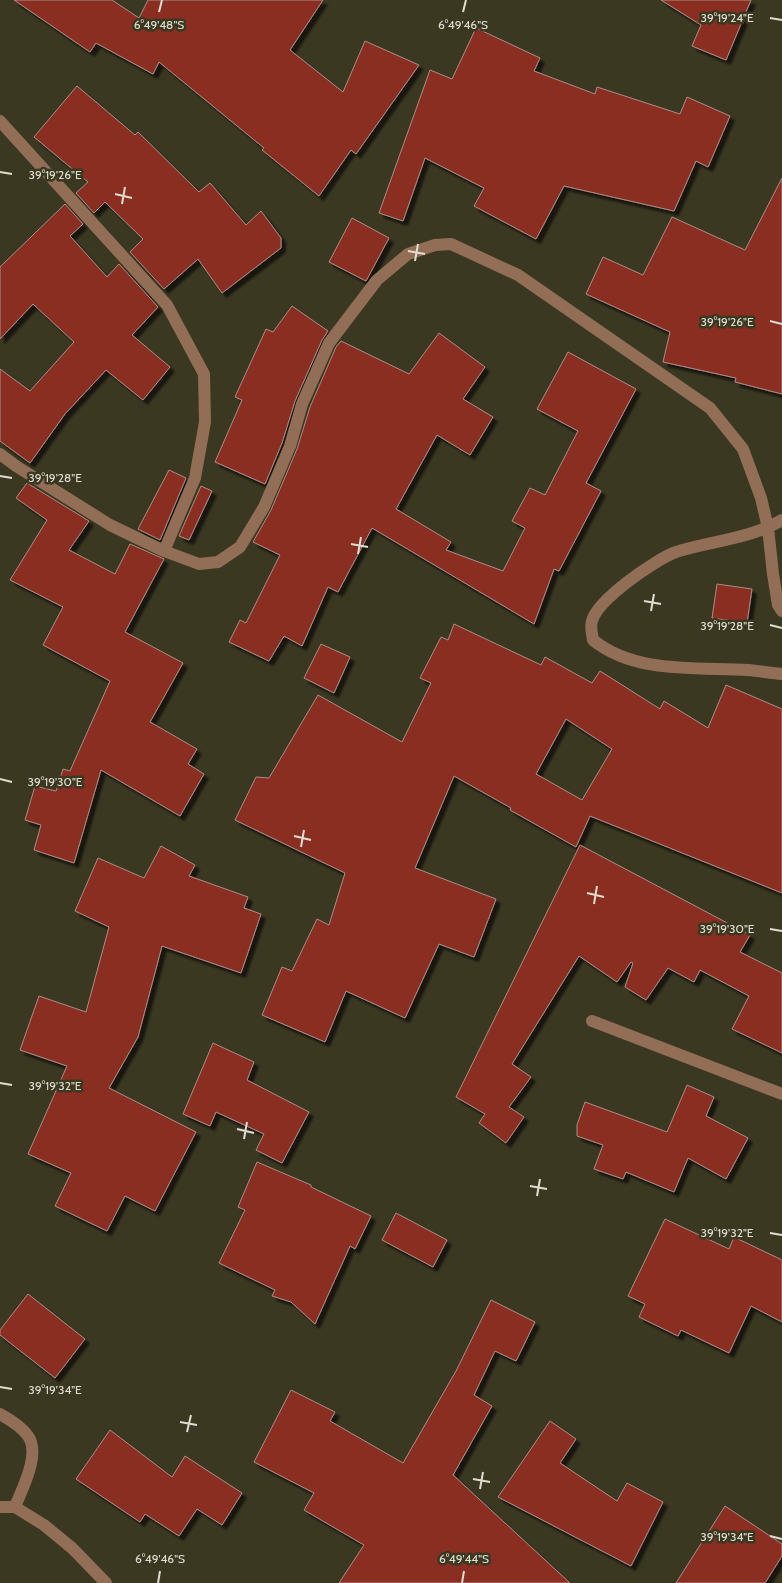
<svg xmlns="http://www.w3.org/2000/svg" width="782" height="1583" viewBox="0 0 782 1583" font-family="Cabin,sans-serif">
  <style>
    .building { fill: #8b2e20; stroke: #aa8d88; fill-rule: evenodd; filter: url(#shadow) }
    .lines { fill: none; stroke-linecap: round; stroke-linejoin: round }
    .minor { stroke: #926e56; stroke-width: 12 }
    .ticks { fill: none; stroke: #dfddd0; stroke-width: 2 }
    .ticks-label { font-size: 12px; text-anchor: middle; fill: #dfddd0; stroke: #3b3822; stroke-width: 5; stroke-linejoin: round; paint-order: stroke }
  </style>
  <defs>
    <filter id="shadow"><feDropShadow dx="4.5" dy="4.5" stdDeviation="1" flood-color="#0009"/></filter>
  </defs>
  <rect width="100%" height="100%" fill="#3b3822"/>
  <path class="building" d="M14,0H112L139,18L148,0H323L290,50L343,92L365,41L419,65L356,154L351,150L319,196L262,150L264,148L159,62L153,74L96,43L90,52Z
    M661,0H751L726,60L692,46L701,25Z
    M476,28L540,58L534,71L595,94L597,87L680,114L687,97L730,116L708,167L696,161L674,211L564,186L536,239L474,206L484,188L425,158L403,221L379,213L430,70L452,79Z
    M77,86L135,135L138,132L199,192L210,183L246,225L261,211L281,238V248L222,293L198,259L164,289L130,252L143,239L105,202L94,213L76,193L88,182L34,137Z
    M782,178V394L735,382L736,378L663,362L670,332L586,294L603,257L643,275L672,217L745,250Z
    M65,204L83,224L70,236L107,277L119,264L158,307L132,335L170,367L143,400L106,370L65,414L30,463L0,441V369L30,391L74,342L33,304L0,339V267Z
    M352,218L389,238L366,281L329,262Z
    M292,306L328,331L322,340L295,401L282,443L265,484L215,462L242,400L235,397L266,329L273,332Z
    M439,333L485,367L463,399L493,417L470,455L437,435L396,509L451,542L446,550L503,571L525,528L512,521L530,488L545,495L578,431L537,409L568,352L636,389L586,483L601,491L559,571L554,569L534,624L372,528L338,592L328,587L302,646L284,636L269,661L229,642L240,620L246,623L280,555L253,542L271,510L297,449L310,407L336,347L341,341L409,374Z
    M169,470L186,478L160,540L138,529Z
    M27,483L89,521L69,550L115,574L130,544L164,559L125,632L183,663L150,722L197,749L188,764L204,774L180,816L101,770L74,863L34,850L41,825L25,820L35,786L56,791L63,769L70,771L110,681L43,645L63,607L10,580L47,520L16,498Z
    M201,486L212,491L189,540L179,536Z
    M717,584L752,589L747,623L712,618Z
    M454,624L541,665L545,657L592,683L600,671L660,709L664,701L708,728L726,685L782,709V893L590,816L576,847L510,810L511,808L454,776L415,868L496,899L474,957L439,944L405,1018L346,991L325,1042L262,1015L282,967L292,971L317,919L329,925L345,873L235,820L256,777L269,778L318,695L402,742L431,683L420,678L441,637L448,640ZM566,719L612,749L582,800L536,774Z
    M321,644L350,657L334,693L304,678Z
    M580,845L750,935L740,952L782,973V1053L732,1029L749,996L700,970L694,982L668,968L646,1000L625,987L633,963L631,962L617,982L579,956L512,1064L531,1077L509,1107L524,1117L506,1143L479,1123L485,1114L456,1097Z
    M161,846L195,865L189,876L248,897L244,908L261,914L241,973L162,946L138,1037L109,1088L196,1132L155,1211L125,1196L107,1231L55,1206L71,1173L28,1154L67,1066L20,1050L39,996L86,1012L109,927L75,911L98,858L144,878Z
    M213,1043L254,1062L247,1080L309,1112L282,1163L256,1150L264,1134L216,1112L210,1126L183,1114Z
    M687,1085L714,1097L706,1116L748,1138L726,1179L688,1158L674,1192L626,1172L623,1179L594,1169L603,1145L577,1136V1125L585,1102L667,1132Z
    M257,1162L311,1185V1187L371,1216L355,1249L350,1246L315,1324L291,1302L272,1296L275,1290L219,1263L245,1210L238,1207Z
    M396,1213L447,1240L433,1267L382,1240Z
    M665,1219L729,1249L734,1237L782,1260V1322L751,1306L729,1353L681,1330L678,1336L639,1317L645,1304L628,1296Z
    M28,1294L85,1339L55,1378L0,1335V1330Z
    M491,1300L535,1322L516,1361L495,1351L474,1395L492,1406L453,1475L570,1583H339L364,1545L304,1510L314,1493L254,1462L291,1390L335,1412L330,1421L403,1463L456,1371Z
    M550,1421L576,1439L560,1463L617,1501L627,1483L663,1502L631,1566L498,1497Z
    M110,1430L172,1477L185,1456L242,1493L222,1525L197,1509L179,1536L145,1514L140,1522L76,1479Z
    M725,1506L782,1544V1556L765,1583H676Z"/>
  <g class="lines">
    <path class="minor" d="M0,121L167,305L204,374L205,422L195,478L164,551
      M0,454L16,466L110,525L164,551L199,564L218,562L240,547L264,507L290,446L302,404L329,343L377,280L408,254L435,245L451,244L518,275L710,408L743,449L761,498L768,528L773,574L778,605L782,611
      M782,520C750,539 711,541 676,552C656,559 597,600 592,621C590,626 592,634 593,640C635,674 696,667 748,670C759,671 771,673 782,674
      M592,1021L782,1094
      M0,1414C9,1419 22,1427 28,1436C41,1454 22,1489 15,1507
      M0,1507H15L44,1525L72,1548L106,1583"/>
  </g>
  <path class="ticks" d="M159,12L162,0M463,12L466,0M770,18L782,20M0,172L12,174M115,194L132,198M122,204L125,187M408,251L425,254M415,261L418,244M770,321L782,324M0,476L12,478M351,544L368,547M358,554L361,537M644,601L661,604M651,611L654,594M770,625L782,628M0,779L12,782M294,836L311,840M301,847L304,830M587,893L604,897M594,904L597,886M770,929L782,931M0,1083L12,1085M237,1129L254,1133M244,1139L247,1122M530,1186L547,1189M537,1196L540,1179M770,1233L782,1235M0,1387L12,1389M180,1422L197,1425M187,1432L191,1415M473,1479L490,1482M480,1489L483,1472M770,1536L782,1539M158,1583L160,1571M462,1583L464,1571"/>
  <g class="ticks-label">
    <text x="727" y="22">39°19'24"E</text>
    <text x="159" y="29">6°49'48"S</text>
    <text x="463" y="29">6°49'46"S</text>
    <text x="55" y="179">39°19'26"E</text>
    <text x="727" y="326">39°19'26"E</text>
    <text x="55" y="482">39°19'28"E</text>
    <text x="727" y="630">39°19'28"E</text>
    <text x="55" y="786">39°19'30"E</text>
    <text x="727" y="933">39°19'30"E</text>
    <text x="55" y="1090">39°19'32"E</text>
    <text x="727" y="1237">39°19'32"E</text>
    <text x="55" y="1394">39°19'34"E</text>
    <text x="727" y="1541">39°19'34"E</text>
    <text x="160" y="1563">6°49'46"S</text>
    <text x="464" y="1563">6°49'44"S</text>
  </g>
</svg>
